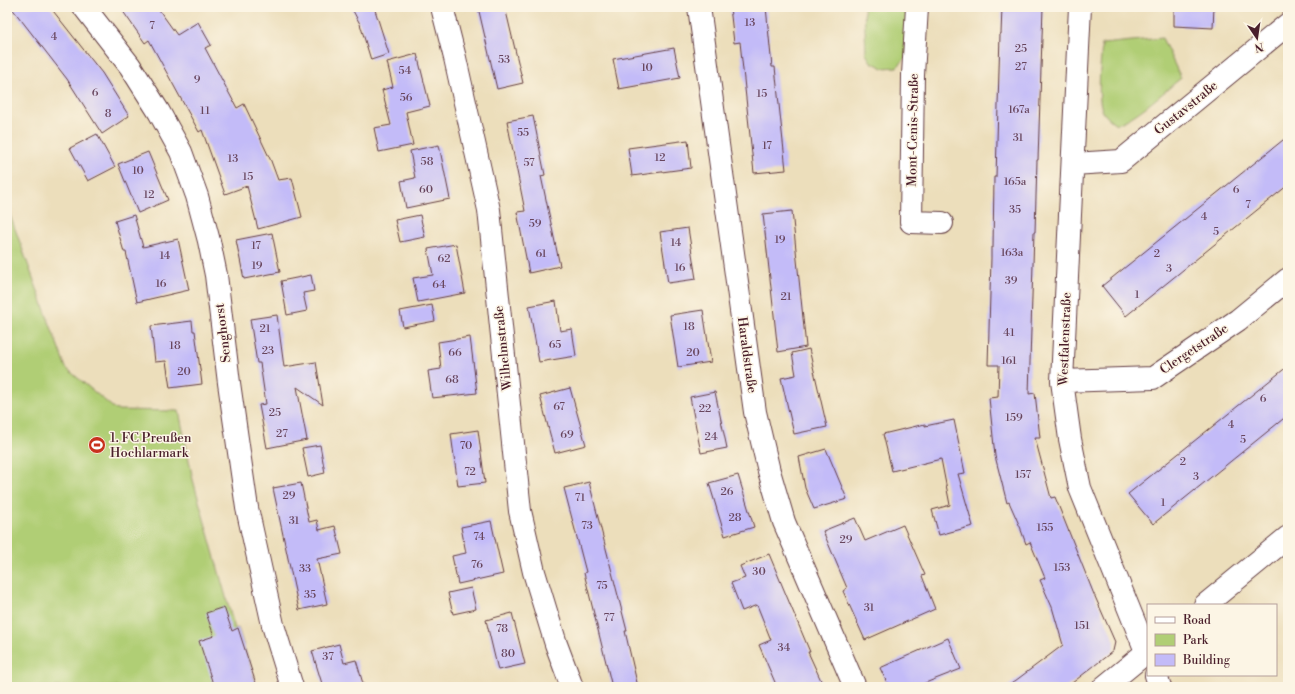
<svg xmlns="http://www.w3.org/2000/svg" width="1295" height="694" viewBox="0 0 1295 694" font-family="'Libre Bodoni',serif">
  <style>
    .green { fill: #b0ce75; stroke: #7d7650 }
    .building { fill: #c3bbf8 }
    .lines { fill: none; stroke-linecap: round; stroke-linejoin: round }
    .minor-casing { stroke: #623c41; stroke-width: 24 }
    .minor { stroke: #fff; stroke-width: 22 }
    .labels { text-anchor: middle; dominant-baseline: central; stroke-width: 3; stroke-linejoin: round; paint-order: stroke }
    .number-label { font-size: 11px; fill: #68465e }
    .street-label { font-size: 13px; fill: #4a1f2b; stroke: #fcf5e5 }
    .poi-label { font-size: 13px; fill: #4a1f2b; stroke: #fcf5e5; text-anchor: start }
  </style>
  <rect width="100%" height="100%" fill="#fcf5e5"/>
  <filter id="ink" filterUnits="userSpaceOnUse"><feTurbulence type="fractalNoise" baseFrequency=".025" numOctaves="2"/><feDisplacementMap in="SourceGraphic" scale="8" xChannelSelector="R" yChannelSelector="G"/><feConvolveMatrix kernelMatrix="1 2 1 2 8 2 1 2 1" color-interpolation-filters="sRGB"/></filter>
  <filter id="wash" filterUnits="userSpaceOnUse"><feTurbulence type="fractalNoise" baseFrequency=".012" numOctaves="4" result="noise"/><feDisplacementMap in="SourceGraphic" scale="16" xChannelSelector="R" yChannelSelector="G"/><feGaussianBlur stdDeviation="0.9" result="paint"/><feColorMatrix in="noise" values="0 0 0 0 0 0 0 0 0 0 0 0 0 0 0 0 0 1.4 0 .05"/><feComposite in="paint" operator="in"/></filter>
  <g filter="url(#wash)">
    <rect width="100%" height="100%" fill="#ecdebb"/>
    <path class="green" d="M864,7H910L906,58L897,67L883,68L871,62L866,54Z
      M1162,38L1181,78C1166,90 1134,120 1116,124C1112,121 1106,117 1103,112C1096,98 1101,60 1102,44Z
      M7,207L66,368L116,410L179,411L193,480L235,629L238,628L257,687H7Z"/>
    <g id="blocks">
      <path class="building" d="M11,7H50L102,73L129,116L102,134L67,79Z
        M120,7H157L177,35L198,22L211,45L205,48L237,108L244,104L271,161L278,180L292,178L302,217L258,229L247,186L225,194L202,130L199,132L149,40L145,43Z
        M351,7H374L389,54L371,60L360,24Z
        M478,7H505L523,83L497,89Z
        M730,7H766L772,67H775L786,170L754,173L740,42L734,43Z
        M1002,7H1043L1038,160H1037L1035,232H1034L1029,394L1035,393L1040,438H1035L1051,498L1055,497L1093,592L1115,642L1113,651L1067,687H1007L1063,645L1052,607L1040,580L1045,578L1030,542L1026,544L1021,530V529L1009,502L1007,503L995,456L989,398L998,397L999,365H988L991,258V248H993L994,177H996L1000,34H1001Z
        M1174,7H1214L1213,28L1174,26Z
        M674,48L680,78L619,89L613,59Z
        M417,54L430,106L406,112L413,145L379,152L374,128L391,125L382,90L393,87L387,62Z
        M533,116L545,175L541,176L560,266L529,273L517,212L525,211L507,121Z
        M97,134L115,167L88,181L70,148Z
        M1288,136V185L1126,316L1102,286Z
        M688,140L691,168L632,176L628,148Z
        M439,145L450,199L406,208L401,181L415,178L410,151Z
        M148,152L168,200L138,213L118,164Z
        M792,211L806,347L778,352L763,214Z
        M134,215L143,247L178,239L189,290L137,302L126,252H124L115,221Z
        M420,215L425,237L400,242L395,220Z
        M688,228L696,279L668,283L660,232Z
        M272,233L280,272L244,279L236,240Z
        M456,244L465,293L418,302L413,278L433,275L428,249Z
        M311,275L314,291L303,293L307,311L287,315L281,281Z
        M556,301L560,331L572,329L576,356L539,362L529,306Z
        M432,305L435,321L403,327L400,311Z
        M703,310L711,362L678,367L670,315Z
        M277,315L284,367L316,362L323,405L297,387L307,440L267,448L259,405L266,404L260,363H257L250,319Z
        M192,321L193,331H195L202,384L170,388L166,361L155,362L151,326Z
        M470,337L477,393L432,398L428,371L441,369L438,342Z
        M809,349L827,427L794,434L781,378L796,375L792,353Z
        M1288,366V415L1153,524L1128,494Z
        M570,388L586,445L555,453L540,396Z
        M715,392L727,448L701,453L690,397Z
        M954,420L965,473L958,474L973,526L939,535L932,510L950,505L941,459L892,471L883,434L925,424V426Z
        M478,430L485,483L458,486L451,434Z
        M320,445L325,473L308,477L302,448Z
        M826,449L847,499L814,509L805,488L799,457Z
        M738,475L754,527L725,536L709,483Z
        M589,482L627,631H625L638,687H612L584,573L586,572L564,488Z
        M301,483L309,522L317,520L319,530L335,526L342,554L317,559L327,604L299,610L273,488Z
        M855,518L865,541L903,525L925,575L922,576L935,609L865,640L843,591L847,588L823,531Z
        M491,521L503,574L458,584L452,556L466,553L461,527Z
        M769,554L810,652H808L824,687H777L759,645L771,640L757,605L742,611L731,583L745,578L740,566Z
        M471,588L476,609L453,614L448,593Z
        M224,607L232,631L238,628L257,687H214L199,641L214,636L206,613Z
        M512,613L525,664L498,670L486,620Z
        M948,638L961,669L915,687H889L880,668Z
        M339,644L344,663L356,660L364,687H323L312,651Z"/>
    </g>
  </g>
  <g filter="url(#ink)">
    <use href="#blocks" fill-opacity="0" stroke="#623c41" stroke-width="1"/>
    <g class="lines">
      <g class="minor-casing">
        <path id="minor" d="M84,7L130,66L159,112L181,152L197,196L209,241L216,275L229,383L247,508L273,625L292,687
          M442,7L455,58L489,210L520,511L534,572L556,644L572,687
          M699,7L755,412L769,471L784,522L855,687
          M917,7L913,75L911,222L942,223
          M1080,7L1062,381L1070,439L1080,488L1148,656
          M1073,164L1121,161L1288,24
          M1062,381L1153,378L1238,320L1288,279
          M1205,605L1288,537
          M1156,675L1160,687
          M1104,687L1148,651"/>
      </g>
      <use href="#minor" class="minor"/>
    </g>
  </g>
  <defs>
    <g id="stadium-disc" transform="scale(0.9)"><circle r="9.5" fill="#c8321e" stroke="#fcf5e5"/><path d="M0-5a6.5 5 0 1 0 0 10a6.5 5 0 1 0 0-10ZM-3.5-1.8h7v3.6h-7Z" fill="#fff"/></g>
  </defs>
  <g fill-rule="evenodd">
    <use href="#stadium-disc" x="97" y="445"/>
  </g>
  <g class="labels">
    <g class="number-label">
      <text x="750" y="23">13</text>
      <text x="152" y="26">7</text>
      <text x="54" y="37">4</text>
      <text x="1021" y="49">25</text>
      <text x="504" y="60">53</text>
      <text x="1021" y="67">27</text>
      <text x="647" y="68">10</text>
      <text x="405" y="71">54</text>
      <text x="197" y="80">9</text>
      <text x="95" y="93">6</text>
      <text x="762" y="94">15</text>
      <text x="406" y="98">56</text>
      <text x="1019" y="110">167a</text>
      <text x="205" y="111">11</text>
      <text x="108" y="114">8</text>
      <text x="523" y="133">55</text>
      <text x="1018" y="138">31</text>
      <text x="767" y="146">17</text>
      <text x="660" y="158">12</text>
      <text x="233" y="159">13</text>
      <text x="427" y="162">58</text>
      <text x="529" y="163">57</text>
      <text x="138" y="171">10</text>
      <text x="248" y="177">15</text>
      <text x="1015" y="182">165a</text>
      <text x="426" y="190">60</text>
      <text x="1236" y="190">6</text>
      <text x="149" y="195">12</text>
      <text x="1248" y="205">7</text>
      <text x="1015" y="210">35</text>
      <text x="1204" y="217">4</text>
      <text x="535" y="224">59</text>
      <text x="1216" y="232">5</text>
      <text x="780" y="240">19</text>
      <text x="676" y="243">14</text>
      <text x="256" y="246">17</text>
      <text x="1012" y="253">163a</text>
      <text x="541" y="254">61</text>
      <text x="1157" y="254">2</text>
      <text x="165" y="256">14</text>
      <text x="444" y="259">62</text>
      <text x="257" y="266">19</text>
      <text x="680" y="268">16</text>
      <text x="1169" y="269">3</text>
      <text x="1011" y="281">39</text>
      <text x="161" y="284">16</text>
      <text x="439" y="285">64</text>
      <text x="1137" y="295">1</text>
      <text x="786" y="297">21</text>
      <text x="689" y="327">18</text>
      <text x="265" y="329">21</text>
      <text x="1009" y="333">41</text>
      <text x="555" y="345">65</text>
      <text x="175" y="346">18</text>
      <text x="268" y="351">23</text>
      <text x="455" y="353">66</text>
      <text x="693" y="353">20</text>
      <text x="1009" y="361">161</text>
      <text x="184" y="372">20</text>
      <text x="452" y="380">68</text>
      <text x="1263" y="399">6</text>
      <text x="559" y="407">67</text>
      <text x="705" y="409">22</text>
      <text x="275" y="413">25</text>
      <text x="1014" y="418">159</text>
      <text x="1231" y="425">4</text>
      <text x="282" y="434">27</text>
      <text x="567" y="435">69</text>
      <text x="711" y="437">24</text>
      <text x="1243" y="440">5</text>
      <text x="466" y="446">70</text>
      <text x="1183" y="462">2</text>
      <text x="470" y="472">72</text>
      <text x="1023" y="475">157</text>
      <text x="1196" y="477">3</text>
      <text x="727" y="492">26</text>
      <text x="289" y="496">29</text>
      <text x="580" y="498">71</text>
      <text x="1163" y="503">1</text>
      <text x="735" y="518">28</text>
      <text x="294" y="521">31</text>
      <text x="587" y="526">73</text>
      <text x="1045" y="528">155</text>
      <text x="479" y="537">74</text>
      <text x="846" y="540">29</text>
      <text x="477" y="565">76</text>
      <text x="1062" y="568">153</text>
      <text x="305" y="569">33</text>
      <text x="759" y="572">30</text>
      <text x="602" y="586">75</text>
      <text x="310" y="595">35</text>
      <text x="869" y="608">31</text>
      <text x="609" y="618">77</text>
      <text x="1082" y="626">151</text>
      <text x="502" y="629">78</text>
      <text x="784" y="648">34</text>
      <text x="508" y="654">80</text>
      <text x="328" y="657">37</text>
    </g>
    <g class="street-label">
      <text transform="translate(1186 108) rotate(-39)">Gustavstraße</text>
      <text transform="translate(913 130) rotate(-89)">Mont-Cenis-Straße</text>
      <text transform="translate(223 333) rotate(-97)">Senghorst</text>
      <text transform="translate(1065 339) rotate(-88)">Westfalenstraße</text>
      <text transform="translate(503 348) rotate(-96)">Wilhelmstraße</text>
      <text transform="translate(1194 349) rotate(-34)">Clergetstraße</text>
      <text transform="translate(747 355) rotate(82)">Haraldstraße</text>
    </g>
    <g class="poi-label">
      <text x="110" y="438">1. FC Preußen<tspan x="110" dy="15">Hochlarmark</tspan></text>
    </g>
  </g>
  <rect width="1295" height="694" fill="none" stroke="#fcf5e5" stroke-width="24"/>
  <rect x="1147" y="604" width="130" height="72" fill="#fcf5e5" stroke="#b59f9b"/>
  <rect x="1155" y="617" width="20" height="6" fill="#ffffff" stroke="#b59f9b"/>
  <text x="1183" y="624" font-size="12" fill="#4a1f2b">Road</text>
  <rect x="1155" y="634" width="20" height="12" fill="#b0ce75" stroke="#b59f9b"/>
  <text x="1183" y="644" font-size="12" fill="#4a1f2b">Park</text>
  <rect x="1155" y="654" width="20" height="12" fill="#c3bbf8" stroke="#b59f9b"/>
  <text x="1183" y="664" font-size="12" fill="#4a1f2b">Building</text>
  <g transform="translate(1257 38) rotate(167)" stroke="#fcf5e5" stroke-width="3" paint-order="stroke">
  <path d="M0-3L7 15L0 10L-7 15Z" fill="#4a1f2b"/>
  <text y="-6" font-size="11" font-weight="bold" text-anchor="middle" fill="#4a1f2b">N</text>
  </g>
</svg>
